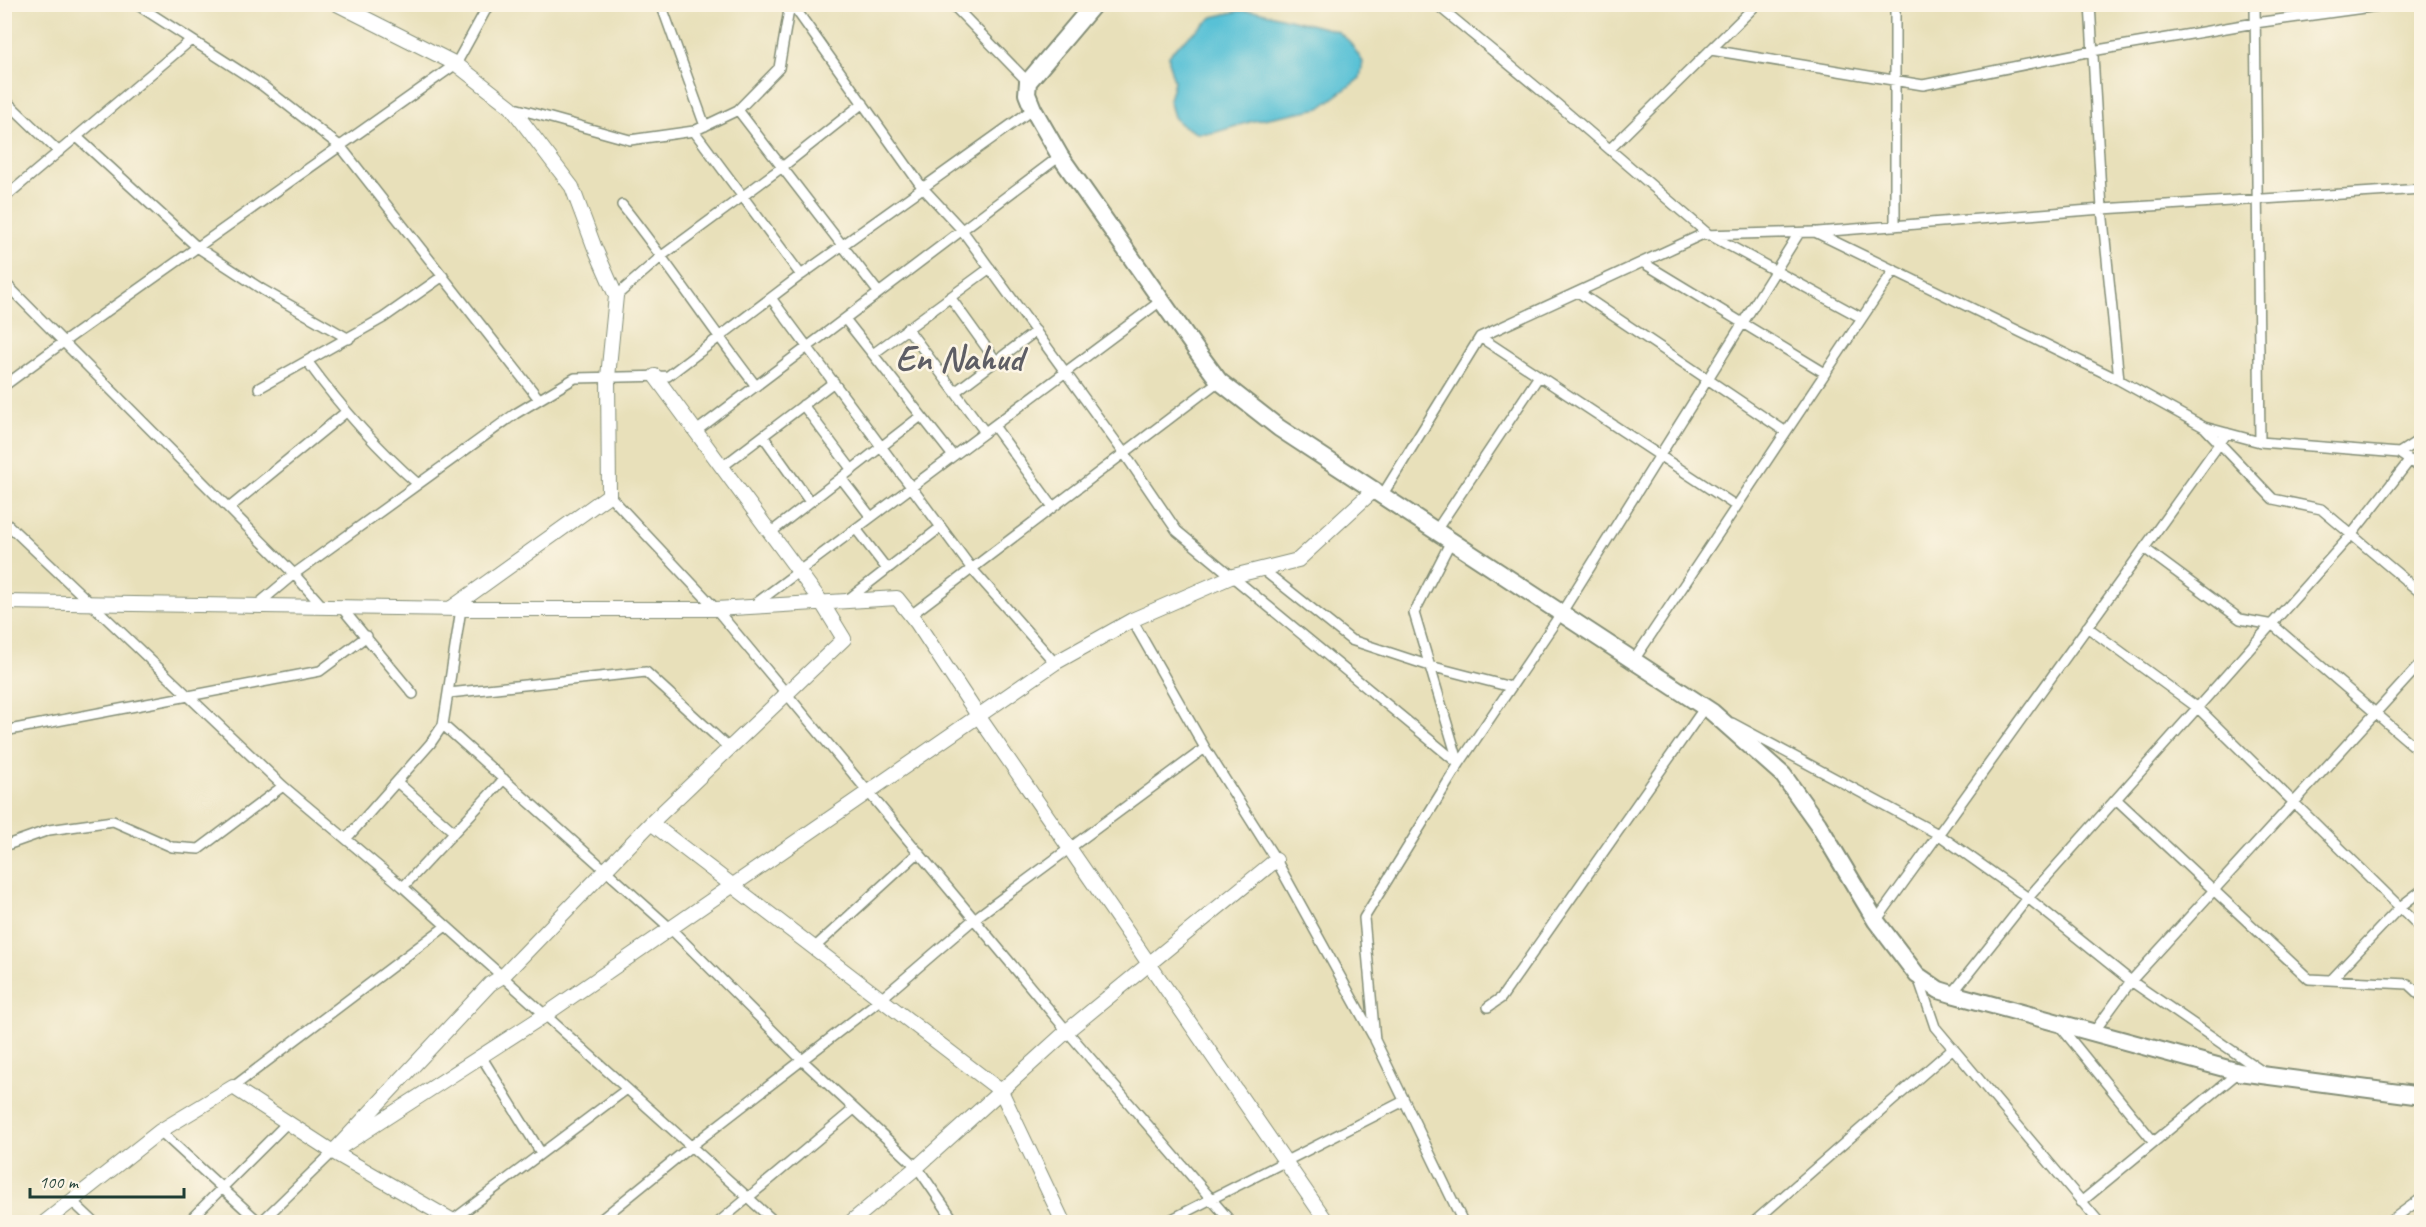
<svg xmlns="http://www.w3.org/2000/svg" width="2426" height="1227" viewBox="0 0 2426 1227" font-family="Caveat,sans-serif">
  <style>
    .water { fill: #59c1d6; stroke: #3c7f85; stroke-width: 1.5 }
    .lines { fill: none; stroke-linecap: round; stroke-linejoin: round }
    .street-casing { stroke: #848e77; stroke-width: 12 }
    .secondary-casing { stroke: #848e77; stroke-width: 16 }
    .highway-casing { stroke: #848e77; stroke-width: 20 }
    .street { stroke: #fff; stroke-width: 9 }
    .secondary { stroke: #fff; stroke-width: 14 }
    .highway { stroke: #fff; stroke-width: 16 }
    .labels { text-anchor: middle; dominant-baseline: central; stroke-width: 5; stroke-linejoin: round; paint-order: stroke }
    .town-label { font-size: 36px; font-weight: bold; fill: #5e5e65; stroke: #fcf5e5 }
  </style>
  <rect width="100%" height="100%" fill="#fcf5e5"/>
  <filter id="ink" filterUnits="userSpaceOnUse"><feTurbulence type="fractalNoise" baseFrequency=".0167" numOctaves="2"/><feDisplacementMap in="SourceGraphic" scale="12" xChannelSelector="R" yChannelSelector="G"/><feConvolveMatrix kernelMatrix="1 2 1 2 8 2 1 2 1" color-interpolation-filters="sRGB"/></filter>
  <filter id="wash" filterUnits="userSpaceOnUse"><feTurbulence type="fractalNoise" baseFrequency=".008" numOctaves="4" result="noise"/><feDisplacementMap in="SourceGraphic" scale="24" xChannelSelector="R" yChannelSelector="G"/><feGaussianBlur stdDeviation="1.35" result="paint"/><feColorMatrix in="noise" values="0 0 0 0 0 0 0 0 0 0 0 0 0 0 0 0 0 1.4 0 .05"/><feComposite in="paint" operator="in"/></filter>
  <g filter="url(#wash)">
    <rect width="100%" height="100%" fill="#e8e0ba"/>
    <path class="water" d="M1239,11H1257L1337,31L1349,41L1363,62L1360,78L1320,108L1253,121L1213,133H1196L1180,124L1174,117L1169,100L1174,81L1169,64V55L1176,47L1213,17Z"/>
  </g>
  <g filter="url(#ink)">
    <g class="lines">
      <g class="street-casing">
        <path id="street" d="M136,4L263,86L341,147L539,399
          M661,4L705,126
          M792,4L922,187L962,230L1124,453L1177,531L1459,764L1562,612L1799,233
          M952,4L1028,82
          M1436,4L1557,104L1708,234L1862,318
          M2090,4L2102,209L2119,380
          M2255,4L2260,442
          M4,5L5,4
          M1711,50L1923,85L2092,51L2255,23L2393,4
          M4,99L59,152
          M511,107L630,140L694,131L738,110L779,68L790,4
          M738,110L879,293
          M694,131L801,275
          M77,137L197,247L263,290L349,339
          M1610,149L1757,4
          M4,198L191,40
          M622,205C669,264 710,327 756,386
          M1895,226V4
          M1818,232L2102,209L2422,189
          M1642,262L1825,373
          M4,282L294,574L323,607
          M1578,292L1786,432
          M616,296L663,255L781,168L863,103
          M950,297L996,361
          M771,298L972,569L1055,663
          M845,319L953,456
          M907,328L985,432
          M1480,337L1736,506
          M873,354L990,268
          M307,361C340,406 375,447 418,484
          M4,386L65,341L456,64L489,4
          M259,388L383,318L443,276
          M955,392L1036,331
          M803,405L852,470
          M994,426L1053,507
          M2206,429L2273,499L2321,509L2422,594
          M695,432L1060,156
          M763,436L810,502
          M2399,453L2422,438
          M722,467L834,382
          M841,478L871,517
          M1383,494L1480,337L1701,235L1815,232L2119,380L2204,427L2260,442L2399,453L2422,469
          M609,495L716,609L1067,1031L1231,1222
          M229,508L346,412
          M4,521L283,786L403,887L775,1222
          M856,529L887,569
          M1437,529L1539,376
          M770,533L921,416
          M1452,539L1414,613L1459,764L1364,918L1375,1040L1463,1222
          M2144,548L2240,619L2273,625L2422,753
          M1262,569L1351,640L1430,666L1511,687
          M846,601L941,527
          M257,605L294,574L515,414L575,378L668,376L801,275L1033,109
          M341,607L413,694
          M751,607L1162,300
          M911,615L1219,381
          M1132,620L1205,748L1276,860L1373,1036
          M2087,627L2198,708L2422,929
          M1634,660L1894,270
          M449,693L646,672L729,748
          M1732,723L1938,834L2028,898L2131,981L2263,1072
          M443,725L669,927L802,1060L917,1167L955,1222
          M4,731L320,671L367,636
          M397,782L454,832
          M2116,799L2309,979L2408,984L2422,997
          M346,839L430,744L443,725L461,609
          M4,846L49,830L113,821L172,847L199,849L283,786
          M403,887L504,779
          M1876,921L2227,433
          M814,948L919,852
          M1918,977L1935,1027L2099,1222
          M2331,980L2400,907L2422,890
          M1952,994L2028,898L2352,534L2410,460
          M1488,1007L1501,998L1705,707
          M2059,1025L2154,1142
          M2093,1033L2131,981L2422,662
          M481,1056L541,1153
          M233,1087L446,926
          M160,1131L259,1222
          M72,1201L94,1222
          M2081,1202L2239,1072
          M188,1222L288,1122
          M261,1222L333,1152
          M450,1222L627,1089
          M598,1222L690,1147L881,999L974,919L1205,748
          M719,1222L854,1109
          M1166,1222L1404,1101
          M1754,1222L1953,1048
          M2389,1222L2422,1198"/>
      </g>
      <g class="secondary-casing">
        <path id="secondary" d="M337,4L456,64L511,107L572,187L594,246L616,296L608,377L609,495L450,609
          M4,602L461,609H716L897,598L917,623L979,717L1327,1222
          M651,823L1001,1091L1063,1222
          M45,1222L160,1131L233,1087L333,1152L545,1015L1055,663L1132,620L1233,576L1298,560L1375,489
          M455,1222L333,1152L490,984L503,976L651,823L844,639L822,603L655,376
          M851,1222L917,1167L1067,1031L1276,860"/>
      </g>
      <g class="highway-casing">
        <path id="highway" d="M1094,4L1028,82L1027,94L1033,109L1060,156L1199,354L1219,381L1279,428L1712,712L1783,775L1818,824L1876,921L1917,975L1939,990L1952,994L2239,1072L2422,1096"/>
      </g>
      <use href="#street" class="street"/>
      <use href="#secondary" class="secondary"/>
      <use href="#highway" class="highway"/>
    </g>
  </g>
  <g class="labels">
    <g class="town-label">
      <text x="959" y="358">En Nahud</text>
    </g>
  </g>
  <rect width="2426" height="1227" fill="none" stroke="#fcf5e5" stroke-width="24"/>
  <path d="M30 1188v9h154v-9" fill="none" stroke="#1f3d34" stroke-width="3"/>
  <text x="39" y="1188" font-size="18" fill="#1f3d34" stroke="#fcf5e5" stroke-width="4.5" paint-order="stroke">100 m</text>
</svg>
